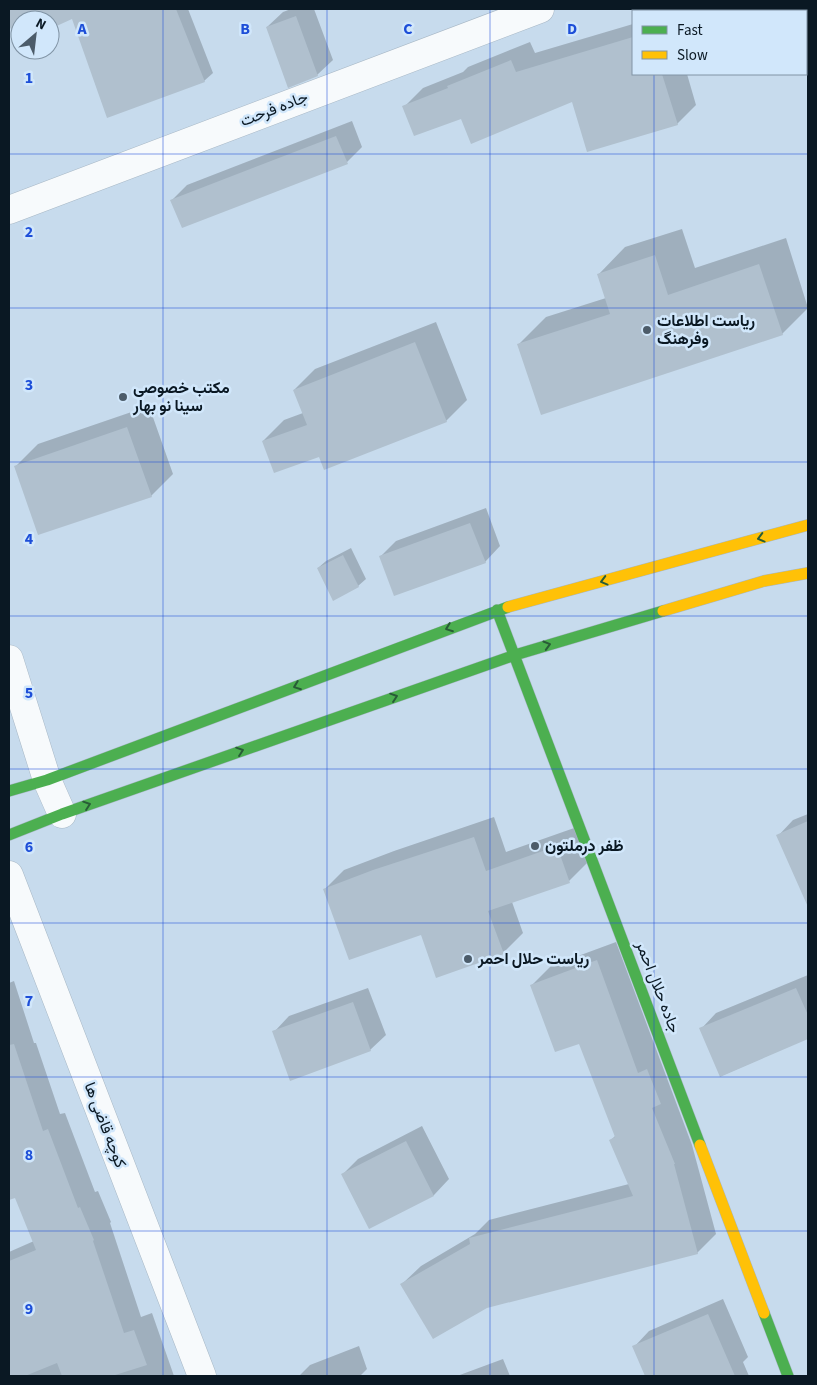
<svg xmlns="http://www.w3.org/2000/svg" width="817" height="1385" viewBox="0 0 817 1385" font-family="'Source Sans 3',Vazirmatn,sans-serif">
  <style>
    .shadow { fill: #0003 }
    .building { fill: #b0c0ce }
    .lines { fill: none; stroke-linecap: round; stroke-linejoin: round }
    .street-casing { stroke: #a7b7c5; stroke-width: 29 }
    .fast-casing { stroke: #a7b7c5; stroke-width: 12 }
    .slow-casing { stroke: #a7b7c5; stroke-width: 12 }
    .street { stroke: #f7fafc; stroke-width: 28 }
    .fast { stroke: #4caf50; stroke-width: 11 }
    .slow { stroke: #ffc107; stroke-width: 11 }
    .oneway { stroke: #285c37 }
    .grid { fill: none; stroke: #1d4ed8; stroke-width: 1; stroke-opacity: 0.55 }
    .poi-dot { fill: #4c5c6a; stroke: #d1e7fb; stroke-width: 2 }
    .labels { text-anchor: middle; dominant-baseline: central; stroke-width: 5; stroke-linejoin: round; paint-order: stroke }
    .street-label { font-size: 16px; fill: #0a1823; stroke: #d1e7fb }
    .poi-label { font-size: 16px; font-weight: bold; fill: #0a1823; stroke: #d1e7fb; text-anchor: start }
    .grid-label { font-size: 16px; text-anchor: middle; font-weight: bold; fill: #1d4ed8; stroke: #d1e7fb; stroke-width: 5; stroke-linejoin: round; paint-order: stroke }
  </style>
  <rect width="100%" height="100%" fill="#c7dbed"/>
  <path class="shadow" d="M12,9H188L213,73L204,81L72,18L50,28V20H20V41L18,42L9,22V12Z
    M291,9H314L333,60L317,75L267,27L283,12Z
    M633,24V74H687L696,105L677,124L573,100L461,117L404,107L423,88L463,72L468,67L530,42L535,53Z
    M352,121L362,147L347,162L172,200L187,185Z
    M682,229L695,268L786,238L808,308L782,334L519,344L546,317L606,298L598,275L625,247Z
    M436,322L467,400L446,421L320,455L263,441L284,420L303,413L294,390L315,369Z
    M149,406L173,474L151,496L16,466L38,444Z
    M486,508L500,546L485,562L380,557L396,541Z
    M351,548L366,579L358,586L318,568L326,561Z
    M808,814V896L805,897L778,836L793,820Z
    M494,817L506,852L577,827L589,861L569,881L512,902L523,933L503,953L421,934L324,890L344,870L394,851Z
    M616,942L692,1145L716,1234L697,1253L402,1284L421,1266L475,1234L489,1220L629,1184L611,1140L616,1135L579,1042L532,985L551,966Z
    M808,975V1038L721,1076L701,1029L716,1013Z
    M14,981L34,1043H36L60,1114L65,1113L95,1192L98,1191L111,1222L110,1223L141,1317L152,1313L174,1376H9V1252L34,1241L16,1196L9,1199V983Z
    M368,988L386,1035L370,1050L274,1032L289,1016Z
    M422,1126L449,1179L434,1195L370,1227L343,1174L358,1159Z
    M723,1299L748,1357L743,1362L749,1376H647L634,1347L649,1331Z
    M359,1346L367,1369L360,1376H299L310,1365Z
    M503,1359L510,1376H457Z"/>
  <path class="building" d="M9,9H176L205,82L107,118L72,19L50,29V20H20V43L18,44L9,25Z
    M296,16L318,76L288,88L266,27Z
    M633,37V74H662L678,125L587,152L572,102L471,144L461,119L414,136L402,106L448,88L447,86L511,60L516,72Z
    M336,136L348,164L182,228L170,200Z
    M655,255L668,295L759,264L783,335L541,415L517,344L610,314L597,274Z
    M415,342L447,422L324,470L319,457L274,473L262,441L307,425L293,390Z
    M127,427L152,497L38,535L14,466Z
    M470,523L486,563L394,596L379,556Z
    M343,555L359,587L333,601L317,568Z
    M808,821V907L776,835Z
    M474,837L486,871L557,846L570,883L488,911L504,954L436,978L421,935L349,960L323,889L373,870Z
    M597,960L638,1073L647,1069L661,1104L652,1108L675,1164H674L698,1254L487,1308L433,1339L400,1284L470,1244L469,1238L633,1196L609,1140L615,1137L579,1044L555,1052L530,985Z
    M796,988L808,1015V1039L720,1077L699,1028Z
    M353,1002L371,1051L290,1081L272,1031Z
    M14,1044L43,1131L48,1129L78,1208L80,1207L94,1240L93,1241L124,1333L134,1330L147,1365L112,1376H62L57,1363L25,1376H9V1261L36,1250L15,1198L9,1200V1045Z
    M406,1141L434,1196L369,1229L341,1174Z
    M708,1314L735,1376H645L632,1346Z"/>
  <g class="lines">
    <g class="street-casing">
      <path id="street" d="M9,210L540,9
        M9,659L47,780L62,814
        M9,875L202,1376"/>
    </g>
    <g class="fast-casing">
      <path id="fast" d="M497,610L700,1145
        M9,791L47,780L508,607
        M9,835L62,814L515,655L663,611
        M764,1313L788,1376"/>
    </g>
    <g class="slow-casing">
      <path id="slow" d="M508,607L808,525
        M663,611L764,581L808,573
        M700,1145L764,1313"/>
    </g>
    <use href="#street" class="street"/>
    <use href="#fast" class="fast"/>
    <use href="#slow" class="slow"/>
  </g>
  <defs><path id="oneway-chevron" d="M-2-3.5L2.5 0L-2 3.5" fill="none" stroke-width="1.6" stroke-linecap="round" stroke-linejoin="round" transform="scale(1.25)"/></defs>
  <g class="oneway">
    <use href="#oneway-chevron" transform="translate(761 538) rotate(165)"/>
    <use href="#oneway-chevron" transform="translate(604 581) rotate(165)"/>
    <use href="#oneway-chevron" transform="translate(449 628) rotate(159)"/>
    <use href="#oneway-chevron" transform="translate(547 645) rotate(-16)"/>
    <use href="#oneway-chevron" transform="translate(297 686) rotate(159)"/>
    <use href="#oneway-chevron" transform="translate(394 697) rotate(-19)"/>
    <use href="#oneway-chevron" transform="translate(240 751) rotate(-19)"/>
    <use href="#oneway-chevron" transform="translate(87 805) rotate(-19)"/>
  </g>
  <path class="grid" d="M163,9V1376M327,9V1376M490,9V1376M654,9V11M654,74V1376M9,154H808M9,308H808M9,462H808M9,616H808M9,769H808M9,923H808M9,1077H808M9,1231H808"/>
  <g class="poi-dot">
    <circle cx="647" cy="330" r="5"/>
    <circle cx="123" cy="397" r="5"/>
    <circle cx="535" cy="846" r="5"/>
    <circle cx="468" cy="959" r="5"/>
  </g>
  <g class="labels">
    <g class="street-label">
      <text transform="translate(274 109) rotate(-21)">جاده فرحت</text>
      <text transform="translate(658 987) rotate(69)">جاده حلال احمر</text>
      <text transform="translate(105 1125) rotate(69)">کوچه قاضی ها</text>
    </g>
    <g class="poi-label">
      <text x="657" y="321">ریاست اطلاعات<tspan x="657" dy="18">وفرهنگ</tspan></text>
      <text x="133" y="388">مکتب خصوصی<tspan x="133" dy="18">سینا نو بهار</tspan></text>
      <text x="545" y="846">ظفر درملتون</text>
      <text x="478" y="959">ریاست حلال احمر</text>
    </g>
  </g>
  <g class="grid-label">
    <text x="82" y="34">A</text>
    <text x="245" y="34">B</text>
    <text x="408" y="34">C</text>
    <text x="572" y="34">D</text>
    <text x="29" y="83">1</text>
    <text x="29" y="237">2</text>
    <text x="29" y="390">3</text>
    <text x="29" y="544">4</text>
    <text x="29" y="698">5</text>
    <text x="29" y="852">6</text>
    <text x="29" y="1006">7</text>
    <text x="29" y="1160">8</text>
    <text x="29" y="1314">9</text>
  </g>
  <rect width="817" height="1385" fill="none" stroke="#0a1823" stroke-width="20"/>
  <rect x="632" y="10" width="175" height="65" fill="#d1e7fb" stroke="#8194a5"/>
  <rect x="642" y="26" width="25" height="8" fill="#4caf50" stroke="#8194a5"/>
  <text x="677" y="35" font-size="15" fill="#0a1823">Fast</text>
  <rect x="642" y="51" width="25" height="8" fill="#ffc107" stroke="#8194a5"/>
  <text x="677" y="60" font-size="15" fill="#0a1823">Slow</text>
  <g transform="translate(35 35) rotate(28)"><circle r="24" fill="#d1e7fb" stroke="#8194a5"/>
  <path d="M0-4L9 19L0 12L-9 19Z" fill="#4c5c6a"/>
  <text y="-8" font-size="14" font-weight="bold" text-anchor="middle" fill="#0a1823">N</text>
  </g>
</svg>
